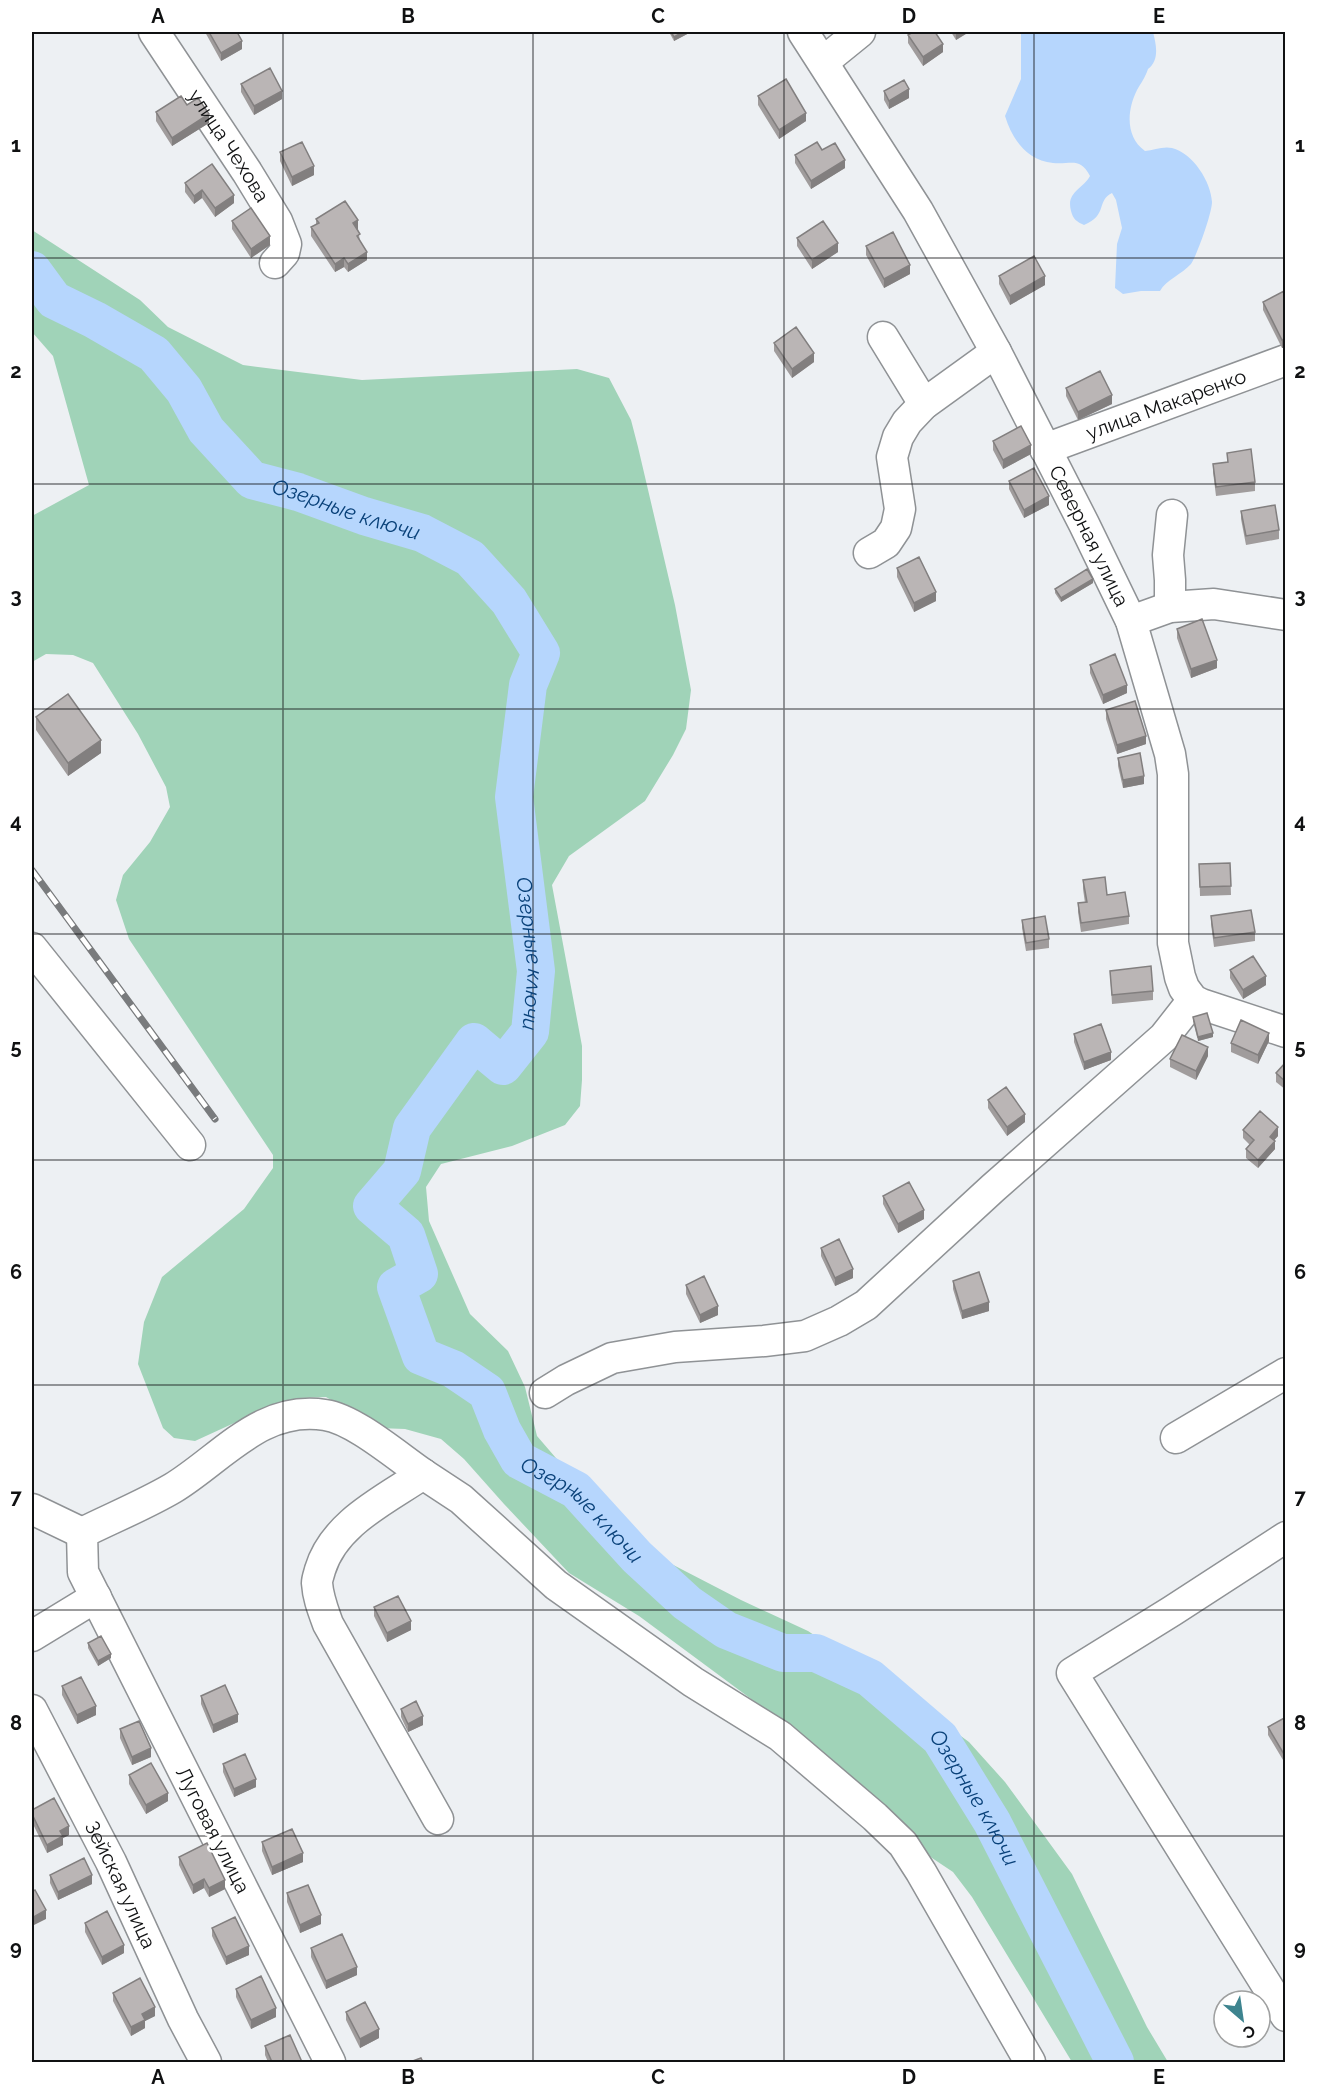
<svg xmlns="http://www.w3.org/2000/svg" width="1317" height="2094" viewBox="0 0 1317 2094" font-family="Raleway,sans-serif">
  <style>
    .green { fill: #a0d3b8 }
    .water { fill: #b6d6fd }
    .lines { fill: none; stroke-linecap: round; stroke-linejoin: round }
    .river { stroke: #b6d6fd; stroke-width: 38 }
    .minor-casing { stroke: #8f9295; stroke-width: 33 }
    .minor { stroke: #fff; stroke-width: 30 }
    .rail-casing { stroke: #797b7d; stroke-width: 7 }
    .rail { stroke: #fff; stroke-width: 4.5; stroke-dasharray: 14; stroke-linecap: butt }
    .wall { fill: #a09c9c }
    .shaded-wall { fill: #827f7f }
    .building { fill: #bab5b5; stroke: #827f7f; stroke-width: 1.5 }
    .grid { fill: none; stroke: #101112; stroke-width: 1.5; stroke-opacity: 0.55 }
    .labels { text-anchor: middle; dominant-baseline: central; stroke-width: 5; stroke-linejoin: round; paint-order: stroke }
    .street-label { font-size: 20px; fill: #101112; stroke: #fff }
    .water-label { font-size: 21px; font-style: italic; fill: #0a427a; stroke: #fff }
    .neatline { fill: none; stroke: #101112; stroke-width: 2 }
    .grid-label { font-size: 20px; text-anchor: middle; font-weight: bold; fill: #101112 }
  </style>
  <rect width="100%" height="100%" fill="#edf0f3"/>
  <path class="green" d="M32,230L140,300L168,327L243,365L362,380L577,369L609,378L631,420L638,447L675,605L691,690L686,729L673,755L645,801L569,856L552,885L582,1046V1080L580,1106L565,1125L512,1146L441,1164L426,1187L429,1221L470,1314L508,1351L525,1387L537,1436L574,1479L654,1555L741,1600L808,1631L917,1704L969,1742L1005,1782L1072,1874L1147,2027L1168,2062H1072L972,1897L953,1872L926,1854L793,1730L639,1616L569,1573L504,1504L464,1459L441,1439L405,1429L378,1428L326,1397L300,1398L271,1406L195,1441L174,1438L163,1428L138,1364L144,1322L162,1277L244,1209L273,1168V1155L129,939L116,900L123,875L150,842L170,807L166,787L138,734L93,663L73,655L46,654L32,662V516L89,485L53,356L32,332Z"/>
  <path class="water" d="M1021,32H1153C1156,44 1160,60 1148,69C1145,78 1141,83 1137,90C1127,110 1125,137 1145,151C1154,150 1163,146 1172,148C1193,153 1211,182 1212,202C1212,213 1197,255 1191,264C1182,274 1166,280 1160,291H1141L1123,294L1115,288L1117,244L1122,228L1116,200L1112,193C1096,201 1108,215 1084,225C1077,222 1073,219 1071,211C1066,192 1082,190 1090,176C1080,156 1070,165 1053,163C1027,161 1012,139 1005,116L1021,79Z"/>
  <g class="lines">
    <path class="river" id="s1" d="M32,270L54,300L95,320L154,354L184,390L206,430L252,480L298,492L364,516L422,533L470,558L509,601L541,653L528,685L514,797L536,971L530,1032L503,1066L474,1042L412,1128L402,1171L372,1206L406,1235L419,1274L396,1287L421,1356L453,1369L487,1392L502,1430L519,1460L576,1490L637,1557L687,1603L726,1630L783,1653H816L870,1678L940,1738L992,1822L1115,2062"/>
    <g class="minor-casing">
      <g id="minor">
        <path id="s2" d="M154,32L247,172L277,221L286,244L284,253L275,263"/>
        <path id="s3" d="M803,32L918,211L996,352L1084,524L1131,621L1170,754L1173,774V943L1180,977L1184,988L1193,1000L1201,1004L1286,1032"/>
        <path d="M823,62L860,32"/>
        <path d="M883,337L924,404"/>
        <path id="s4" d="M1045,449L1286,360"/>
        <path d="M869,553L886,543L896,528L900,509L892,457L898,437L907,422L924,404L996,352"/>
        <path d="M1170,607V580L1168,555L1172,515"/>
        <path d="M1131,621L1170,607L1214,604L1286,615"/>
        <path d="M32,948L190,1145"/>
        <path d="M545,1393L566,1380L612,1358L675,1347L764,1341L805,1336L839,1321L866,1305L993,1188L1164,1037L1193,1000"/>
        <path d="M1176,1438L1286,1373"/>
        <path d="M423,1474L461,1499L556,1585L693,1682L780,1736L875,1817L903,1844L921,1872L1030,2062"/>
        <path d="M32,1509L82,1533"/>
        <path d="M1286,1537L1172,1611L1072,1673L1286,2016"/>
        <path d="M32,1636L96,1597"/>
        <path id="s5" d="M32,1710L111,1862L183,2019L206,2062"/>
        <path d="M330,2062L83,1572L82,1533C112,1518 144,1505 173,1488C222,1458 261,1405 325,1415C354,1419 398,1457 423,1474C385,1500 334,1523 320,1570C319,1574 317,1579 317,1583C318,1598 323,1610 328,1624L438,1819"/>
      </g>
    </g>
    <use href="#minor" class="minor"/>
    <g class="rail-casing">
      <path id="rail" d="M32,870L215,1119"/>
    </g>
    <use href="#rail" class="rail"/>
  </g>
  <path class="wall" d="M205,32H237L242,49L221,61Z
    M669,32H691L674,41Z
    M951,32H969L956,40Z
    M908,35L943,52L923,66L908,43Z
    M241,84L282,99L254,115L241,92Z
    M884,91L909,98L889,109L884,100Z
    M758,96L806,121L779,139L758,105Z
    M187,105L209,123L172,146L156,121V112Z
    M822,150L845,168L811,189L795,163V155Z
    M280,152L314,175L292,186L280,161Z
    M185,183L234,203L215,217L202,198L194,204L185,192Z
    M316,219L358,229L360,241L367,260L348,272L344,267L335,272L311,236V227L316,224Z
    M232,221L270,245L251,258L232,229Z
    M797,238L838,252L812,269L797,246Z
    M866,246L910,274L884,288L866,255Z
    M999,276L1045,285L1010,305L999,284Z
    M1286,295V347L1282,348L1263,310V302Z
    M774,343L814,362L792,378L774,351Z
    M1066,388L1112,404L1078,420L1066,396Z
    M993,441L1031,454L1003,469L993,450Z
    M1227,453L1255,482V491L1216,496L1213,472V464L1227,462Z
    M1009,481L1049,505L1024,518L1009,489Z
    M1241,511L1279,530V539L1246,545L1241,519Z
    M897,568L936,601L914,612L897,577Z
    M1093,583L1061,602L1055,593V589Z
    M1177,629L1217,668L1191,678L1177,638Z
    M1090,665L1127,693L1103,704L1090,673Z
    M1106,710L1146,744L1117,754L1106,719Z
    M36,717L101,753L68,776L36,730Z
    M1118,758L1144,784L1123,788L1118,766Z
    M1230,863L1231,895L1200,896L1199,864Z
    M1083,880L1107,895L1129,916V924L1081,932L1078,912V903H1085L1083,889Z
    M1211,916L1255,932V941L1214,947L1211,924Z
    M1022,920L1049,939V948L1026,951L1022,928Z
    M1230,970L1266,985L1243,999L1230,978Z
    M1110,971L1153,991V1000L1112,1004Z
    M1193,1017L1213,1037L1198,1041L1193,1021Z
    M1074,1034L1111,1060L1084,1070L1074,1042Z
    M1269,1041L1258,1064L1231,1052V1043Z
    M1208,1056L1196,1080L1170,1067V1059Z
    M1286,1062V1090L1276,1082V1073Z
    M988,1100L1025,1122L1007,1136L988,1108Z
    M1243,1130L1278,1136L1274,1140L1275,1149L1258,1168L1246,1158V1149L1250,1145L1243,1138Z
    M883,1196L924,1219L898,1233L883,1204Z
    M821,1248L853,1278L835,1286L821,1256Z
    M953,1281L989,1311L962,1319L953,1289Z
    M686,1285L718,1315L700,1323L686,1294Z
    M374,1607L411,1630L387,1642L374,1616Z
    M88,1643L111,1658L98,1666L88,1648Z
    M62,1686L96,1715L77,1724L62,1695Z
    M201,1696L238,1722L213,1733L201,1704Z
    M401,1709L423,1725L408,1732L401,1717Z
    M1286,1717V1765L1268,1735V1727Z
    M120,1729L151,1757L132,1765L120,1738Z
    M223,1764L256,1787L234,1797L223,1772Z
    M129,1775L168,1801L146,1814L129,1784Z
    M32,1810L69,1835L63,1838V1845L47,1853L32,1822Z
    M262,1842L303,1862L272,1875L262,1851Z
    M179,1857L225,1889L209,1897L204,1888L193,1894L179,1865Z
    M50,1875L92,1884L58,1900L50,1883Z
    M287,1893L321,1924L300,1933L287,1902Z
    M85,1923L124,1953L102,1965L85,1932Z
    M212,1928L249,1955L226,1965L212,1936Z
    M311,1948L357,1975L326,1989L311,1957Z
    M236,1989L276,2017L251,2029L236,1997Z
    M113,1993L155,2016L145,2021V2028L131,2036L113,2001Z
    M346,2012L379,2038L360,2048L346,2020Z
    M265,2046L302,2062H268L265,2055Z"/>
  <path class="shaded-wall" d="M683,32H691L674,41V37Z
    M956,32H969L956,40Z
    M242,41V49L221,61V53Z
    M943,44V52L923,66V57Z
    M909,89V98L889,109V101Z
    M282,91V99L254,115V106Z
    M806,113V121L779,139V130Z
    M209,114V123L172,146V138Z
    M845,160V168L811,189V181Z
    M314,166V175L292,186V177Z
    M202,190V198L194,204V196Z
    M234,195V203L215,217V208Z
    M358,220V229L353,232V223Z
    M270,236V245L251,258V249Z
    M838,243V252L812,269V260Z
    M367,252V260L348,272V264Z
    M344,258V267L335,272V264Z
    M910,265V274L884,288V279Z
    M1045,276V285L1010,305V296Z
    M1286,338V347L1282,348V340Z
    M814,353V362L792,378V369Z
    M1112,395V404L1078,420V412Z
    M1031,445V454L1003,469V460Z
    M1049,496V505L1024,518V510Z
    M1093,579V583L1061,602V598Z
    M936,592V601L914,612V603Z
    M1217,660V668L1191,678V669Z
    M1127,685V693L1103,704V695Z
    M1146,736V744L1117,754V745Z
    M101,740V753L68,776V763Z
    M1144,776V784L1123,788V780Z
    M1266,976V985L1243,999V990Z
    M1213,1033V1037L1198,1041V1037Z
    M1269,1033V1041L1258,1064V1055Z
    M1208,1047V1056L1196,1080V1071Z
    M1111,1052V1060L1084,1070V1062Z
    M1025,1114V1122L1007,1136V1127Z
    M1278,1127V1136L1270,1145V1137Z
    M1275,1141V1149L1258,1168V1160Z
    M924,1210V1219L898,1233V1224Z
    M853,1269V1278L835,1286V1278Z
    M989,1302V1311L962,1319V1311Z
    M718,1306V1315L700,1323V1315Z
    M411,1621V1630L387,1642V1633Z
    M111,1654V1658L98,1666V1661Z
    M96,1706V1715L77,1724V1715Z
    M238,1714V1722L213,1733V1725Z
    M423,1716V1725L408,1732V1724Z
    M151,1748V1757L132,1765V1757Z
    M256,1779V1787L234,1797V1789Z
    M168,1793V1801L146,1814V1805Z
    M69,1826V1835L63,1838V1845L47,1853V1845L60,1831Z
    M303,1853V1862L272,1875V1867Z
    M92,1875V1884L58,1900V1892Z
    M204,1879V1888L193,1894V1885Z
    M225,1880V1889L209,1897V1888Z
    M46,1910V1919L32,1926V1918Z
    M321,1915V1924L300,1933V1925Z
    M124,1945V1953L102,1965V1957Z
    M249,1946V1955L226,1965V1957Z
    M357,1967V1975L326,1989V1981Z
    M155,2007V2016L145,2021V2028L131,2036V2027L142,2014Z
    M276,2008V2017L251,2029V2020Z
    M379,2029V2038L360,2048V2039Z"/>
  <path class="building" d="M209,32H237L242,41L221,53Z
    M671,32H683L674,37Z
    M913,32H935L943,44L923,57L908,35Z
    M270,68L282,91L254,106L241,84Z
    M786,79L806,113L779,130L758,96Z
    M904,80L909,89L889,101L884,91Z
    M181,96L187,105L198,98L209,114L172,138L156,112Z
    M302,142L314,166L292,177L280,152Z
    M817,142L822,150L835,143L845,160L811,181L795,155Z
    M212,164L234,195L215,208L202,190L194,196L185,183Z
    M345,201L358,220L353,223L360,234L357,236L367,252L348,264L344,258L335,264L311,227L319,223L316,219Z
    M251,208L270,236L251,249L232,221Z
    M823,221L838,243L812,260L797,238Z
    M893,232L910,265L884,279L866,246Z
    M1034,256L1045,276L1010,296L999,276Z
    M1284,291L1286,295V338L1282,340L1263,302Z
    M796,327L814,353L792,369L774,343Z
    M1100,371L1112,395L1078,412L1066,388Z
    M1021,426L1031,445L1003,460L993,441Z
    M1251,449L1255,482L1216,487L1213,464L1228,462L1227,453Z
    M1034,468L1049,496L1024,510L1009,481Z
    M1275,505L1279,530L1246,536L1241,511Z
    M919,557L936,592L914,603L897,568Z
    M1087,569L1093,579L1061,598L1055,589Z
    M1202,619L1217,660L1191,669L1177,629Z
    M1115,654L1127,685L1103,695L1090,665Z
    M68,694L101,740L68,763L36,717Z
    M1135,701L1146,736L1117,745L1106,710Z
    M1140,753L1144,776L1123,780L1118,758Z
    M1230,863L1231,886L1200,887L1199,864Z
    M1105,877L1107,895L1125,892L1129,916L1081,923L1078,903L1087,902L1083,880Z
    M1251,910L1255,932L1214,938L1211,916Z
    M1045,916L1049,939L1026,943L1022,920Z
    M1253,956L1266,976L1243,990L1230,970Z
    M1151,966L1153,991L1112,995L1110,971Z
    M1207,1013L1213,1033L1198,1037L1193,1017Z
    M1241,1020L1269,1033L1258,1055L1231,1043Z
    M1101,1024L1111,1052L1084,1062L1074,1034Z
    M1182,1035L1208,1047L1196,1071L1170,1059Z
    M1286,1062V1082L1276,1073Z
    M1006,1087L1025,1114L1007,1127L988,1100Z
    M1260,1111L1278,1127L1270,1137L1275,1141L1258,1160L1246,1149L1254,1140L1243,1130Z
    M909,1182L924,1210L898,1224L883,1196Z
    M839,1239L853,1269L835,1278L821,1248Z
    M979,1272L989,1302L962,1311L953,1281Z
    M704,1276L718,1306L700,1315L686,1285Z
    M398,1596L411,1621L387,1633L374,1607Z
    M101,1636L111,1654L98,1661L88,1643Z
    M81,1677L96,1706L77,1715L62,1686Z
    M225,1685L238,1714L213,1725L201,1696Z
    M416,1701L423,1716L408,1724L401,1709Z
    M1286,1717V1756H1285L1268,1727Z
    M139,1721L151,1748L132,1757L120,1729Z
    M245,1754L256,1779L234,1789L223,1764Z
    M151,1763L168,1793L146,1805L129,1775Z
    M54,1798L69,1826L60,1831L63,1836L47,1845L32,1814V1810Z
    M292,1829L303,1853L272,1867L262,1842Z
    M207,1843L225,1880L209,1888L204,1879L193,1885L179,1857Z
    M84,1858L92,1875L58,1892L50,1875Z
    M308,1885L321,1915L300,1925L287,1893Z
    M35,1890L46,1910L32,1918V1892Z
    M107,1911L124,1945L102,1957L85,1923Z
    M235,1917L249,1946L226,1957L212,1928Z
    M342,1934L357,1967L326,1981L311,1948Z
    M261,1976L276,2008L251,2020L236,1989Z
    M140,1978L155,2007L142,2014L145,2020L131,2027L113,1993Z
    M365,2002L379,2029L360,2039L346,2012Z
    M290,2035L302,2062H272L265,2046Z
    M421,2058L423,2062H410Z"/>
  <path class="grid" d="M283,32V2062M533,32V2062M784,32V2062M1034,32V2062M32,258H1286M32,484H1286M32,709H1286M32,934H1286M32,1160H1286M32,1385H1286M32,1610H1286M32,1836H1286"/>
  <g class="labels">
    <g class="street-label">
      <text stroke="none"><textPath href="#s2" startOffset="136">улица Чехова</textPath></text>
      <text stroke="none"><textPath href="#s4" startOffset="129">улица Макаренко</textPath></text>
      <text stroke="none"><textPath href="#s3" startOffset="580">Северная улица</textPath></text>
      <text transform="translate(213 1830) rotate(63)">Луговая улица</text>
      <text stroke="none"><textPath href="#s5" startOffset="196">Зейская улица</textPath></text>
    </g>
    <g class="water-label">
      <text stroke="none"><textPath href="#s1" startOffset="410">Озерные ключи</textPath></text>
      <text stroke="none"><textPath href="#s1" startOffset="968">Озерные ключи</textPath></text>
      <text stroke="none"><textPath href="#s1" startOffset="1742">Озерные ключи</textPath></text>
      <text stroke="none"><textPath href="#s1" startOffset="2246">Озерные ключи</textPath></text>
    </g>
  </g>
  <rect width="1317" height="2094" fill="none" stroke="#ffffff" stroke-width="66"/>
  <g transform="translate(1242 2019) rotate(151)"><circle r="28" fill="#ffffff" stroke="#9fa0a0" stroke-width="1.5"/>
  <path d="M0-4.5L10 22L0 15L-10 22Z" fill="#3e848f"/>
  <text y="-9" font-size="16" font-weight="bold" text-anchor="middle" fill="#101112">С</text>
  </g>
  <rect x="33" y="33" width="1251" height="2028" class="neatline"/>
  <g class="grid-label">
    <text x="158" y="23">A</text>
    <text x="408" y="23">B</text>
    <text x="658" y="23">C</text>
    <text x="909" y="23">D</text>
    <text x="1159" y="23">E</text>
    <text x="16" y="152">1</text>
    <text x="1300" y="152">1</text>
    <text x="16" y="378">2</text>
    <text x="1300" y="378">2</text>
    <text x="16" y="603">3</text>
    <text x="1300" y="603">3</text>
    <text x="16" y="828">4</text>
    <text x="1300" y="828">4</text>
    <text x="16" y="1054">5</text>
    <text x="1300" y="1054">5</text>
    <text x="16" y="1279">6</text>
    <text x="1300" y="1279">6</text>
    <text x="16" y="1504">7</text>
    <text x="1300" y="1504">7</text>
    <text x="16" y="1730">8</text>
    <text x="1300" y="1730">8</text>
    <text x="16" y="1955">9</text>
    <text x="1300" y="1955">9</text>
    <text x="158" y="2084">A</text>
    <text x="408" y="2084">B</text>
    <text x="658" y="2084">C</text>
    <text x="909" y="2084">D</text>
    <text x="1159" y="2084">E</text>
  </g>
</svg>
